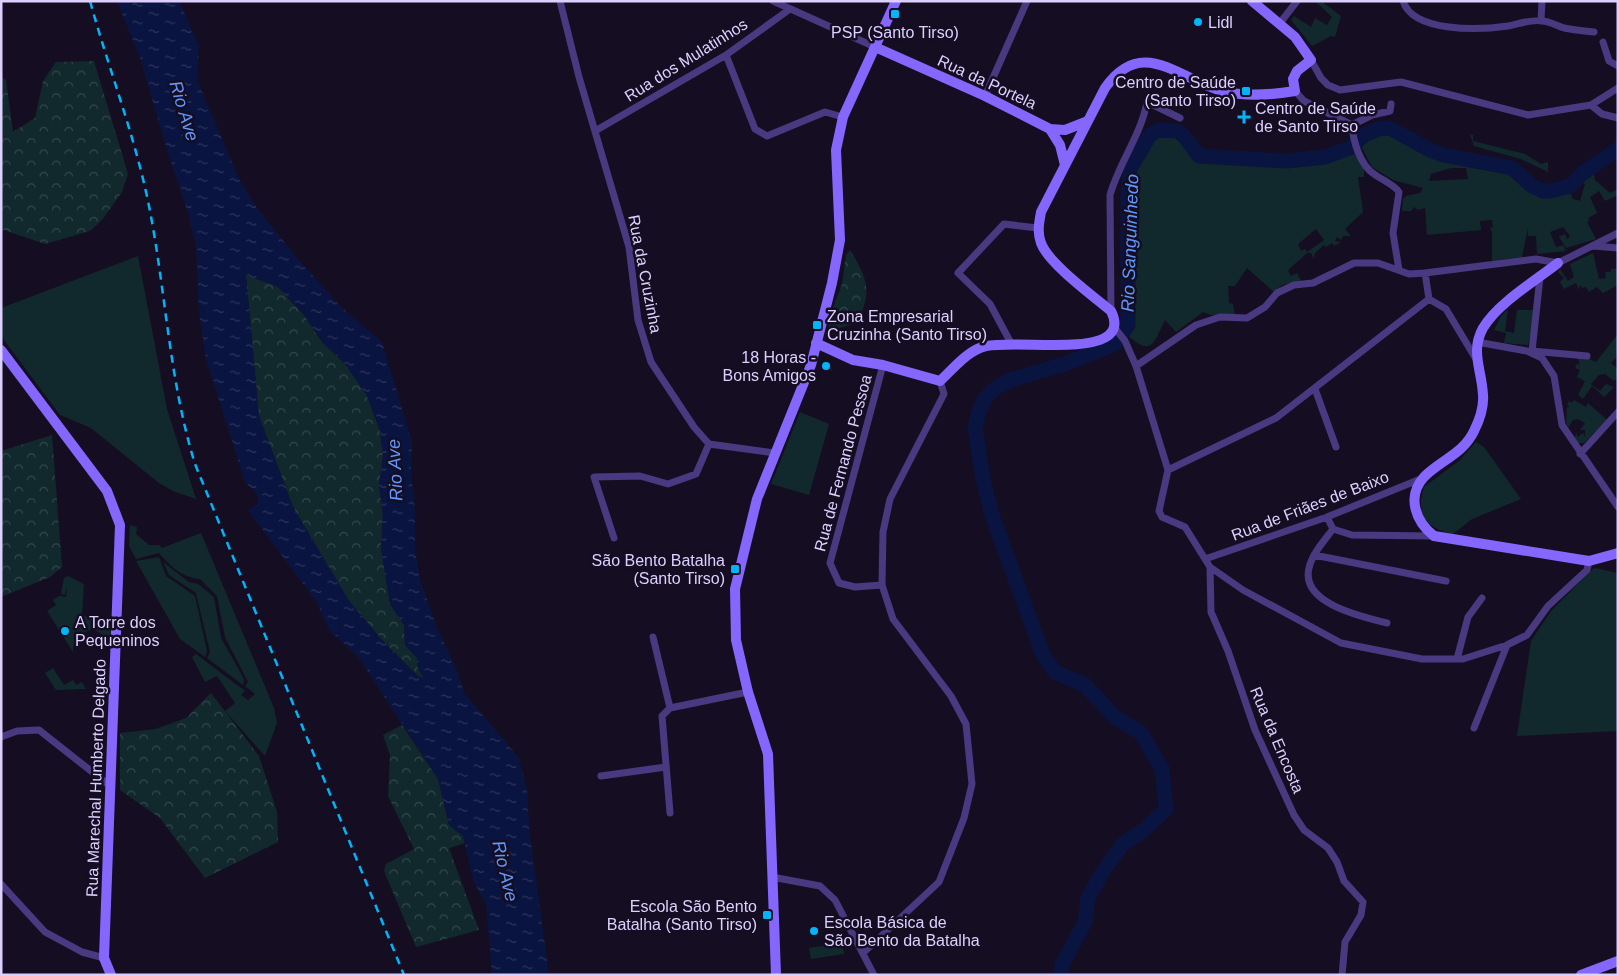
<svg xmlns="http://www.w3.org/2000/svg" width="1619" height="976" viewBox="0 0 1619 976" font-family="Helvetica,sans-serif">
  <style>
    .green { fill: #11292c; fill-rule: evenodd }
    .forest { fill: url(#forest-crowns) }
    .water { fill: url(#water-ripples); fill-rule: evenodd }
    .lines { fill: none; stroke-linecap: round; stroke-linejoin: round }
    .river { stroke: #0a1440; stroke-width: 15 }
    .street { stroke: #493981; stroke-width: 7 }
    .secondary { stroke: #8667fe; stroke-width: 10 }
    .rail { stroke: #02b4f9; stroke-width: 2.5; stroke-dasharray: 8 6; stroke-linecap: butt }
    .poi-dot { fill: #02b4f9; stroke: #150e22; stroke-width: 2 }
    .labels { text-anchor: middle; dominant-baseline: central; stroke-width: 5; stroke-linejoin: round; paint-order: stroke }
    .poi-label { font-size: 16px; fill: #ddd0ff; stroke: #150e22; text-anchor: start }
    .street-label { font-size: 16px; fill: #ddd0ff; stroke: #150e22 }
    .water-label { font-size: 18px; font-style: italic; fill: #5e98fe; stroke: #150e22 }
  </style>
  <defs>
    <pattern id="forest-crowns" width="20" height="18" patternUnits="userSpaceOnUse" patternTransform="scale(1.25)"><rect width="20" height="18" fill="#11292c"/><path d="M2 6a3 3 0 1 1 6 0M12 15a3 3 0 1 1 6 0" fill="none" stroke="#33474c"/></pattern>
    <pattern id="water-ripples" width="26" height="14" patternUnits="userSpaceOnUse" patternTransform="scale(1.25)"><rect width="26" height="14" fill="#0a1440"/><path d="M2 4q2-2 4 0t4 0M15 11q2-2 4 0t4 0" fill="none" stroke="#2d355d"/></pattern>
  </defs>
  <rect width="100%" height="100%" fill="#150e22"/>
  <path class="green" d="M1315,1H1321L1341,16L1335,37L1331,36L1312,46L1291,20L1294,16L1311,27L1315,18L1327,25L1332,17Z
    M1389,130L1441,156L1511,170L1524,183L1544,194L1569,191L1573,199L1580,201L1585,184L1578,183L1593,168L1595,180L1610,193L1618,189V195L1605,201L1599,191L1590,197L1597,213L1588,218L1589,221L1587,222L1596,239L1566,248L1559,237L1565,234L1567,239L1570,236L1563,227L1550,232L1556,247L1563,245L1566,251L1537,254L1536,236H1528V228L1522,257L1492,261V233L1490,228L1493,227L1492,220L1480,221L1481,230L1427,235L1425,208L1418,210L1414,207L1411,211H1402L1403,199L1406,196L1420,193L1423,188L1393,180L1372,167L1359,142L1378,131ZM1451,168H1466L1468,179L1429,181L1431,174Z
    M1169,131C1183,133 1188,148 1198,158C1241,160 1316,173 1354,147L1364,169V177H1358L1363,212L1345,229L1351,236H1343L1341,240L1337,237L1335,241L1341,242L1334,246L1332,243L1326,247L1324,245L1315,253L1314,259L1311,253H1307L1288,270L1291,276L1297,273L1301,281L1282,285L1274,292L1247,268L1235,286H1228L1229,303L1233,304L1235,315H1211L1203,312L1176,332L1165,320C1153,344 1152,358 1125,333L1130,324L1132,169L1149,140L1157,133ZM1316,229L1324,240L1307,252L1305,249L1301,251L1298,244Z
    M1470,134L1473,135V141L1525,154L1541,164L1548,162V172L1521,159L1474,146Z
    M1593,253L1599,279L1606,278L1605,272H1611V269H1618V285L1603,293L1597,287L1589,292L1586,287L1582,288L1580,285L1579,290L1576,283L1564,289L1560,282L1564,278L1558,272L1560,269L1568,281L1574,277L1570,264Z
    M138,256L167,409L196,499L173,491L159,483L91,428L60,415L1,336V308Z
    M1508,309L1505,331L1514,333L1517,310H1536L1528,345L1504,343L1506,333L1494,330L1501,316Z
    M1618,334V356L1611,363L1618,369V377L1614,381L1605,374L1599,375L1591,384L1585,380L1600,391L1606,384L1614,387L1604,397L1592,386L1583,399L1578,395L1585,381L1577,377L1580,370L1575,368L1577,364L1580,365L1577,356H1589L1591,360L1596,362Z
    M1574,400L1586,407L1588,403L1607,420L1584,443H1578L1573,439L1577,433V437L1583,433L1585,437V430H1580L1585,423L1578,419L1573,420L1568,428L1566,423L1567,407H1570L1567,405L1569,401L1572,403Z
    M800,412L829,424L809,495L771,484Z
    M1476,442L1484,447L1521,499L1472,519L1453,534C1426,528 1415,515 1424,487L1459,461Z
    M130,525L137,527L136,534L149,545H159L162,548L201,533L274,708L277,723L265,756L225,711L235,703L217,676L205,682L192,657L196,654L245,691L241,695L248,700L255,694L245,686L248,682L225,637L217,596L200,579C183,578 169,565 159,553L136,559L129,546Z
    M159,557L166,576L195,596L207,651L205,657L180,639L136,561Z
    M163,562L189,582L198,584L214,597L221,638L244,679L243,685L207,658L210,652L196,593L169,575Z
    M1594,568L1618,573V731L1517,736L1531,641L1551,611Z
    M68,576L84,584L82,616L111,620L110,645C99,627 85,623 78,646H73V652L47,611L56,605L53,600L59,596L66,597L67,585L65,595L61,594L64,578Z
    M53,668L64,685L73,680L76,685L82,682L86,689L56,690L45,673Z
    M842,943L844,954L811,959L809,948Z"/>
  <path class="forest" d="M94,61L128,174L122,192L102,220L90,231L45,244L1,229V77L6,80L13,132L35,118L43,81L56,62Z
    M850,250C868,279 873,293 856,323L833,330L828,335C828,319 834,304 840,290C844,280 844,265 846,255Z
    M246,275L278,287L304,315L322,342L346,365L367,396L380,431L383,456L379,485L383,515L381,548L390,604L404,625L405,645L417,658L418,669L425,679L418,676L383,641L349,601L293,507L259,416Z
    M52,435L62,567L50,577L1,597V451Z
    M211,693L259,756L277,812L278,842L205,878L160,818L120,790V733L156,729L186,718Z
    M402,725L438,779L449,825L463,836L465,843L449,848L479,930L416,947L384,871L386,864L414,849L388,796L390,755L383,735Z"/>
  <path class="water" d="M117,1H179L199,46L197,80L239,179L259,211L298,259L341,307L382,342L412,442L411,472L415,509V550L420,580L436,625L458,673L464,693L519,758L527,791L529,828L549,975H492L486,904L473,880L463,836L449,825L438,779L359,658L329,630L316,601L248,510L258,504L257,494L245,482L206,359L199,312L196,245L188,213L167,150L140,58ZM246,275L278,287L304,315L322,342L346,365L367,396L380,431L383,456L379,485L383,515L381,548L386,581L390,604L404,625L405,645L417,658L418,669L424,679L417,676L383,641L349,601L293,507L259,416Z"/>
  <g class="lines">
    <path class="river" d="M1061,975L1062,965L1085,922L1088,898L1102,873L1122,845L1145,829L1166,809L1162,769L1141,733L1115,717L1085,685L1055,672L1043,655L992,515L983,479L975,427L979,412L985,398L996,388L1010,380L1065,364L1115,344L1128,325V196L1130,169L1150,135L1159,130L1177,131L1184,136L1199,156L1287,161L1325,157L1350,148L1364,135L1378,129L1389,128L1430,150L1443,155L1512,168L1532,186L1543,191H1550L1570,186L1583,173L1618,149"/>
    <path class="street" d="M560,1L579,77L629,247L638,320L651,362L694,427L709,444L775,453
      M773,1L875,47
      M1403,1C1413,33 1480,30 1508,26C1518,24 1532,19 1542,21C1549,21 1557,26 1564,28C1574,30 1584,31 1594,32
      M1541,20L1542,1
      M1280,23L1297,1
      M1603,42L1609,61L1618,66
      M726,55L755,129L767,136L825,112L843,117
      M1311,60L1321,78L1328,85L1340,90L1401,82L1528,115L1591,105L1618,88
      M1295,91L1304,101L1352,125
      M985,96L1027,1
      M1591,105L1602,114L1618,118
      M1352,125C1353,141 1360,165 1374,174C1382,180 1393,184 1399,192L1393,233L1399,270
      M1352,125L1372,115L1390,111L1391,104
      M595,131L726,55L790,9
      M1593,246L1618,248
      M1425,273L1536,259L1558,263L1618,233
      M1111,311L1110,195C1119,163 1141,135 1147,102L1180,118
      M1114,327L1125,341L1136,366L1168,470L1159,511L1162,517L1185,527L1210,567L1211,612L1228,651L1255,730L1294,815L1304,830L1328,848L1337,862L1344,881L1363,902L1361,915L1345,942L1342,975
      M1477,342L1527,351L1542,358L1554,376L1562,425L1618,507
      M1012,345L990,304L958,273L1004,224L1038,228
      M1532,351L1540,277
      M1532,351L1587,356
      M1136,366L1196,325L1220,317L1247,318L1265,307L1277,293L1294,285L1313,283L1354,263H1378L1409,274L1425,273L1429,299L1446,309L1476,359
      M1315,389L1336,447
      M1580,454L1618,412
      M1168,470L1276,418L1429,299
      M1327,517L1333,529L1352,535L1434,536
      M1333,529C1324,541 1312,554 1309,568C1300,604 1364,617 1387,623
      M614,538L594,477L640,476L668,484L696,474L709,444
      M1314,555L1446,581
      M1205,559L1327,517L1423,478
      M1210,567L1243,590L1341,643L1422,659H1463L1507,645L1527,635L1548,606L1587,570L1589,561
      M882,585L855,587L839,583L830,563L883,365
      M653,637L670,708L662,716L670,813
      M1457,659L1468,617L1482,598
      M670,708L748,692
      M1474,728L1507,645
      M1,737L17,731L39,730L110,786
      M601,776L666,767
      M772,877L820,886L835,900L874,975
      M1,884L45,932L82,952L104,958
      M863,953L939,882L964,818L972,784L966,724L951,696L893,619L882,585L883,532L890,499L944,394L940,381"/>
    <path class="secondary" d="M875,47L985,96L1050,129L1060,145L1065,165
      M1050,129L1065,130L1088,121
      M1558,263C1535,281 1498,303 1483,328C1470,351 1482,371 1483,395C1484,407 1479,421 1474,431C1463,454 1441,460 1424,477C1406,497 1416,522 1434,536L1589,561L1618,553
      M816,343L853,360L883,365L940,381C954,368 968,350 986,346C1016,340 1087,353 1109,335C1117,328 1115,319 1111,311C1093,296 1048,263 1041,243C1037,232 1039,223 1041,212L1105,88C1142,35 1178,79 1222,91C1246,97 1270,95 1295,91L1293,79L1297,71L1311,60L1295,37L1252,1
      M1,350L107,491L120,525L104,958L111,975
      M776,975L768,754L748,692L736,640L735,589L757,499L811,365L832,283L840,240L836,150L843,117L896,1
      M1581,975L1618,961"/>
    <path class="rail" d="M90,1C109,70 135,136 149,206C166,292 169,380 195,464L404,975"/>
  </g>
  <g class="poi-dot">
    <rect x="890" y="9" width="10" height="10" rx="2.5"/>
    <circle cx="1198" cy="22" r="5"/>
    <rect x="1241" y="86" width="10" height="10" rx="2.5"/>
    <path d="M1241.5 109.5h5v5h5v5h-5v5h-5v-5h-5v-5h5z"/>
    <rect x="812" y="320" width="10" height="10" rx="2.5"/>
    <circle cx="826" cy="366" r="5"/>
    <rect x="730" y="564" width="10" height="10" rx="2.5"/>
    <circle cx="65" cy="631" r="5"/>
    <rect x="762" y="910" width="10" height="10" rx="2.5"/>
    <circle cx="814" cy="931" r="5"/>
  </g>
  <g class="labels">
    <g class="poi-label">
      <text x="1208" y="22">Lidl</text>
      <text x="895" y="32" text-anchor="middle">PSP (Santo Tirso)</text>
      <text x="1236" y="82" text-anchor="end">Centro de Saúde<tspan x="1236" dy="18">(Santo Tirso)</tspan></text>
      <text x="1255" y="108">Centro de Saúde<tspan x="1255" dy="18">de Santo Tirso</tspan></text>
      <text x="827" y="316">Zona Empresarial<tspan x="827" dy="18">Cruzinha (Santo Tirso)</tspan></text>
      <text x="816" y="357" text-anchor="end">18 Horas -<tspan x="816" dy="18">Bons Amigos</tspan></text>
      <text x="725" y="560" text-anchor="end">São Bento Batalha<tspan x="725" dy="18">(Santo Tirso)</tspan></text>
      <text x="75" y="622">A Torre dos<tspan x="75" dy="18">Pequeninos</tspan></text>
      <text x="757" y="906" text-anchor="end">Escola São Bento<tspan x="757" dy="18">Batalha (Santo Tirso)</tspan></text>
      <text x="824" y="922">Escola Básica de<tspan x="824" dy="18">São Bento da Batalha</tspan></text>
    </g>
    <g class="street-label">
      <text transform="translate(686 60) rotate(-32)">Rua dos Mulatinhos</text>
      <text transform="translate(987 82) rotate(25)">Rua da Portela</text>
      <text transform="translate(645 274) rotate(79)">Rua da Cruzinha</text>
      <text transform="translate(843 463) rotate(-75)">Rua de Fernando Pessoa</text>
      <text transform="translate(1310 506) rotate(-21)">Rua de Friães de Baixo</text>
      <text transform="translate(1277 740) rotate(67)">Rua da Encosta</text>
      <text transform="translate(96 778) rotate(-88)">Rua Marechal Humberto Delgado</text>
    </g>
    <g class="water-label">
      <text transform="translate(184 111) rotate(73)">Rio Ave</text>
      <text transform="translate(1130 243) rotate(-88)">Rio Sanguinhedo</text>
      <text transform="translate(395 470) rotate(-93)">Rio Ave</text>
      <text transform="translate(505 871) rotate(77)">Rio Ave</text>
    </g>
  </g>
  <rect width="1619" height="976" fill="none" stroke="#ddd0ff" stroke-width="5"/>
</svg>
